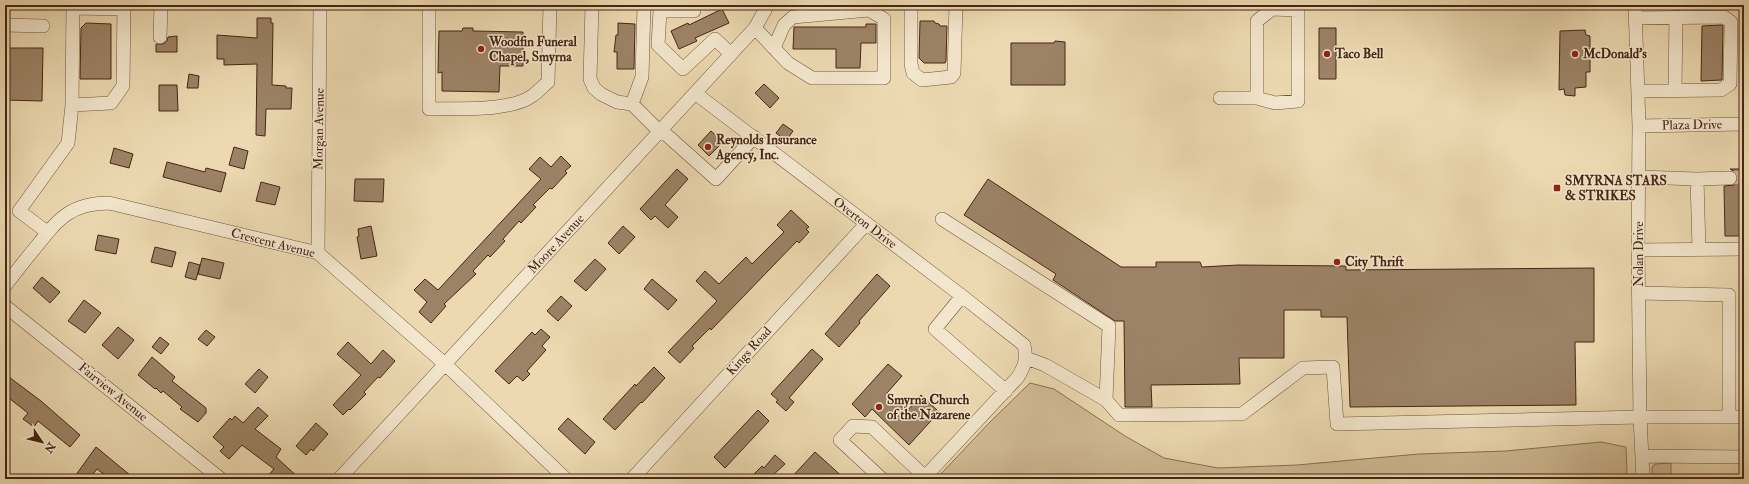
<svg xmlns="http://www.w3.org/2000/svg" width="1749" height="484" viewBox="0 0 1749 484" font-family="'IM FELL Double Pica',serif">
  <style>
    .green { fill: #d0bb96; stroke: #8b7055 }
    .building { fill: #9c8366; stroke: #462614 }
    .lines { fill: none; stroke-linecap: round; stroke-linejoin: round }
    .minor-tunnel { stroke: #cbb592; stroke-width: 13; stroke-dasharray: 13 6; stroke-linecap: butt }
    .minor-casing { stroke: #70533b; stroke-width: 14 }
    .minor { stroke: #f3e6cc; stroke-width: 13 }
    .poi-dot { fill: #8f2418; stroke: #f3e6cc; stroke-width: 1.5 }
    .labels { text-anchor: middle; dominant-baseline: central; stroke-width: 3; stroke-linejoin: round; paint-order: stroke }
    .poi-label { font-size: 13px; font-weight: bold; fill: #462614; stroke: #f3e6cc; text-anchor: start }
    .street-label { font-size: 13px; fill: #462614; stroke: #f3e6cc }
  </style>
  <rect width="100%" height="100%" fill="#ecd9b1"/>
  <filter id="stains"><feTurbulence type="fractalNoise" baseFrequency=".005" numOctaves="4"/><feColorMatrix values="0 0 0 0 .2 0 0 0 0 .09 0 0 0 0 .02 0 0 0 .5 -.17"/></filter>
  <radialGradient id="worn" r=".72"><stop offset=".6" stop-color="#630" stop-opacity="0"/><stop offset="1" stop-color="#630" stop-opacity=".3"/></radialGradient>
  <path class="green" d="M1030,383L1054,389L1125,436L1164,458L1218,468L1297,465L1419,454L1506,451L1601,442L1626,447L1627,472L1626,479H936L990,422Z
    M1671,463V479H1652V467L1655,464Z"/>
  <path class="building" d="M722,9L729,23L695,38L697,41L679,49L671,31L688,23L689,25Z
    M257,18H271V23H273L272,85L286,86V88H292L291,109H266L265,136L256,135L257,64L224,65V59H217V35L257,38Z
    M920,21H934L935,23L939,24L940,26H947L946,61L945,63H924L919,58Z
    M86,23L111,24V79H80L81,28Z
    M618,23L635,24L634,69H617V52H614L616,35H618Z
    M866,24H876V43H861L860,68H836V49H793L794,27H866Z
    M1722,25L1723,26L1722,80L1701,81L1702,26Z
    M463,28H473V31L523,32V66H500L499,92L442,91V72L438,73L439,31H462Z
    M1319,28H1336V79H1319Z
    M1585,30L1586,35L1590,36V72H1586V87L1575,88V96L1565,95L1564,89L1559,90L1560,31Z
    M177,36V52H156V44H163L167,41L168,37Z
    M1055,41L1065,42V85H1011V43H1054Z
    M5,48H43L42,101L5,100Z
    M189,74L199,76L198,88H187Z
    M764,84L779,98L770,108L755,93Z
    M159,85H177L178,111H159Z
    M783,124L793,131L786,141L776,133Z
    M711,131L723,142L709,156L698,145Z
    M234,147L248,151L244,169L229,165Z
    M114,148L133,154L129,168L110,163Z
    M561,156L571,166L565,171L567,173L552,189L550,188L533,205L536,207L521,223L519,221L503,239L505,241L490,257L488,255L473,271L476,274L444,304L446,306L431,323L419,312L427,302L414,290L425,279L438,290L541,179L529,169L540,157L551,167Z
    M167,162L205,172L206,168L226,173L221,192L163,177Z
    M677,169L688,179L665,205L678,217L668,228L655,216L651,220L640,209Z
    M1730,169H1744V236H1725L1724,186L1734,185L1738,178L1737,173Z
    M355,179H384L383,202L354,201Z
    M988,179L1121,267H1156V262H1200L1202,267L1238,265L1346,266V270L1594,268V342H1575L1576,405L1350,407L1347,317H1321V310H1284V358H1239L1240,384L1151,385L1152,407H1125L1124,321H1115L1053,280L1056,274L964,215Z
    M261,182L280,187L275,205L256,201Z
    M791,210L809,227L806,229L809,232L799,243L797,241L711,330L710,328L692,346L694,348L680,363L668,352L717,301L696,281L705,271L719,284L746,257L752,264L784,232L777,225Z
    M371,226L377,256L361,259L357,237L359,236L358,229Z
    M623,226L635,237L619,254L608,243Z
    M98,235L119,239L116,254L95,250Z
    M155,247L176,252L172,267L151,262Z
    M202,258L224,263L220,279L198,274Z
    M595,259L606,269L586,291L574,281Z
    M189,262L200,265L196,280L185,277Z
    M877,274L890,286L859,321L860,323L839,347L825,334Z
    M42,277L60,292L50,303L33,288Z
    M652,279L677,300L668,310L644,289Z
    M561,296L572,306L558,321L547,311Z
    M84,300L101,313L85,333L68,321Z
    M118,327L134,340L118,359L102,345Z
    M541,329L550,337L542,346L546,350L527,371L530,374L523,381L517,376L509,384L495,371L532,332L535,335Z
    M206,330L215,337L207,346L198,339Z
    M160,337L169,344L161,354L152,347Z
    M348,342L371,364L383,350L395,361L380,378L378,377L364,392L366,394L350,410L349,409L343,415L333,405L361,375L337,354Z
    M812,349L823,359L789,398L794,402L786,411L776,402L778,400L771,394Z
    M152,357L175,377L172,381L206,408V413L198,422L180,409L182,407L163,391L161,393L156,388L155,389L138,375Z
    M888,364L902,376L887,393L907,411L921,395L939,412L909,445L872,409L865,417L852,404Z
    M654,367L665,378L642,403L641,402L615,430L603,419L635,384L636,386Z
    M259,369L268,377L255,393L245,384Z
    M5,374L41,401L80,435L70,447L38,421L34,427L23,419L28,413L5,395Z
    M258,407L268,416L255,429L281,449L276,457L300,479H265L274,469L242,445L229,459L220,451L224,447L213,437L230,418L232,420L235,416L243,423Z
    M758,410L769,421L725,468L714,457Z
    M568,418L595,442L585,454L558,429Z
    M316,423L328,434L313,451L311,449L306,455L296,446Z
    M96,447L119,466L135,479H110L97,469L89,479H73Z
    M815,452L845,479H790Z
    M775,455L785,464L772,476L775,479H749L762,466L764,468Z"/>
  <g class="lines">
    <path class="minor-tunnel" d="M1730,178L1744,177"/>
    <g class="minor-casing">
      <path id="minor" d="M429,5V109C457,108 509,112 532,96C538,92 543,86 548,82L550,5
        M592,5L590,79L594,88L601,94L617,102L632,104L660,132
        M694,5V11H660L658,45L683,69L715,39L731,54
        M911,5V64L913,73L922,80L951,77L954,73L956,5
        M1635,5L1639,126L1638,250L1640,417L1643,479
        M73,8L124,9
        M1272,9L1298,10V101L1275,103L1257,98V21Z
        M1636,18L1724,17L1731,22L1730,84L1721,90L1638,91
        M5,25L43,26
        M755,28L788,63L812,78H884V19L869,10V5
        M160,37L161,5
        M774,48L784,25L793,17L869,10
        M1675,90L1676,17
        M695,93L962,296L1024,345C1027,358 1025,366 1018,377L923,479
        M1220,98H1257
        M632,104L642,77L644,5
        M72,105L111,103L123,86L124,5
        M1639,126L1744,124
        M661,130L716,179L754,137
        M1639,177L1697,179L1730,178
        M1697,179L1699,249
        M942,219L1109,326L1106,400L1119,415L1242,414L1303,368L1333,367L1337,424L1640,417H1744
        M47,232L19,211L68,143L72,105L73,5
        M1638,250L1744,249
        M318,253L320,5
        M5,286C15,273 25,260 36,247C58,219 71,203 109,203L318,253L446,365L566,479
        M1639,293L1729,295V417
        M962,296L935,329L1006,391
        M5,306L221,479
        M1026,358L1045,365L1106,400
        M1643,456L1744,457
        M339,479L755,28L765,10L766,5
        M632,479L866,224
        M882,479L840,440L853,426L872,427L925,477"/>
    </g>
    <use href="#minor" class="minor"/>
  </g>
  <g class="poi-dot">
    <circle cx="481" cy="49" r="4"/>
    <circle cx="1327" cy="54" r="4"/>
    <circle cx="1575" cy="54" r="4"/>
    <circle cx="708" cy="147" r="4"/>
    <rect x="1553" y="184" width="8" height="8" rx="2"/>
    <circle cx="1337" cy="262" r="4"/>
    <circle cx="879" cy="407" r="4"/>
  </g>
  <g class="labels">
    <g class="poi-label">
      <text x="489" y="42">Woodfin Funeral<tspan x="489" dy="15">Chapel, Smyrna</tspan></text>
      <text x="1335" y="54">Taco Bell</text>
      <text x="1583" y="54">McDonald's</text>
      <text x="716" y="140">Reynolds Insurance<tspan x="716" dy="15">Agency, Inc.</tspan></text>
      <text x="1565" y="181">SMYRNA STARS<tspan x="1565" dy="15">&amp; STRIKES</tspan></text>
      <text x="1345" y="262">City Thrift</text>
      <text x="887" y="400">Smyrna Church<tspan x="887" dy="15">of the Nazarene</tspan></text>
    </g>
    <g class="street-label">
      <text transform="translate(1692 125) rotate(-1)">Plaza Drive</text>
      <text transform="translate(319 129) rotate(-89)">Morgan Avenue</text>
      <text transform="translate(865 223) rotate(37)">Overton Drive</text>
      <text transform="translate(273 243) rotate(14)">Crescent Avenue</text>
      <text transform="translate(556 244) rotate(-47)">Moore Avenue</text>
      <text transform="translate(1639 254) rotate(-90)">Nolan Drive</text>
      <text transform="translate(749 351) rotate(-48)">Kings Road</text>
      <text transform="translate(113 392) rotate(39)">Fairview Avenue</text>
    </g>
  </g>
  <rect width="1749" height="484" fill="none" stroke="#ecd9b1" stroke-width="20"/>
  <rect x="6" y="6" width="1737" height="472" fill="none" stroke="#462614" stroke-width="2"/>
  <rect x="10" y="10" width="1729" height="464" fill="none" stroke="#462614"/>
  <g transform="translate(42 442) rotate(125)" stroke="#f3e6cc" stroke-width="3" paint-order="stroke">
  <path d="M0-3L7 15L0 10L-7 15Z" fill="#462614"/>
  <text y="-6" font-size="11" font-weight="bold" text-anchor="middle" fill="#462614">N</text>
  </g>
  <rect width="100%" height="100%" filter="url(#stains)"/>
  <rect width="100%" height="100%" fill="url(#worn)"/>
</svg>
